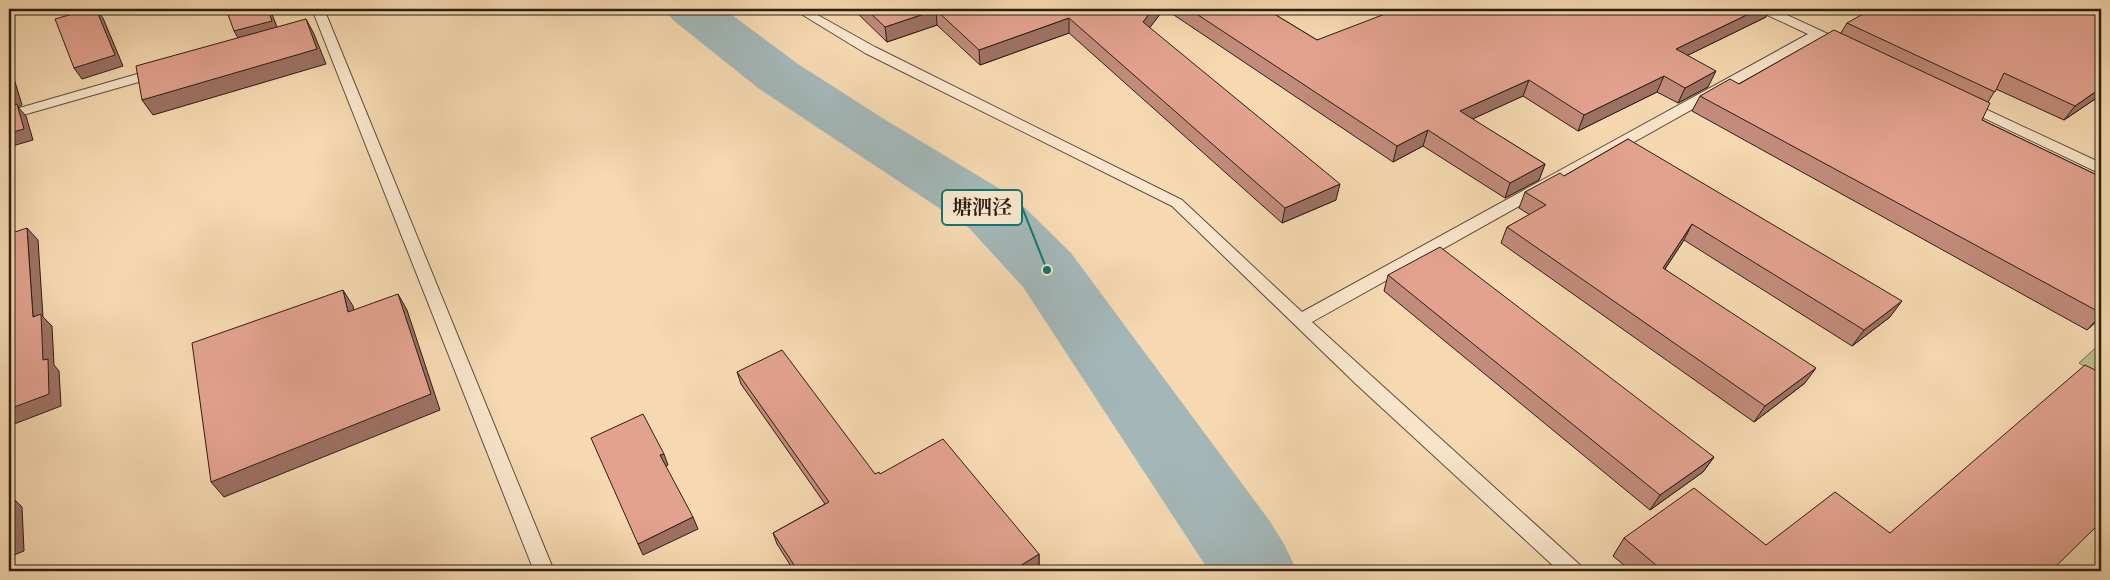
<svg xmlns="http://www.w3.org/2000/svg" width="2110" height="580" viewBox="0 0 2110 580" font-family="Vollkorn,'Noto Serif SC',serif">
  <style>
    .green { fill: #bfbe89; stroke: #756e4f }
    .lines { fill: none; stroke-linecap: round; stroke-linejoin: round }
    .river { fill: #a3b7b8; fill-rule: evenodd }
    .service-casing { stroke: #5e4d3c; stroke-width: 2 }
    .service { fill: #f9e6cc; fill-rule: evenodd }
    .wall { fill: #c28b7b; stroke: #2b1e15 }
    .shaded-wall { fill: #9e7164; stroke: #2b1e15 }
    .building { fill: #e2a28f; stroke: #2b1e15 }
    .leader { fill: none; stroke: #0f766e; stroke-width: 2 }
    .callout-dot { fill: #0f766e; stroke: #f9e6cc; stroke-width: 2 }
    .callout { fill: #f9e6cc; stroke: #0f766e; stroke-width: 2 }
    .callout-label { font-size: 20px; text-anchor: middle; font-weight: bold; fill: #2b1e15 }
  </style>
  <rect width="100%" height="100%" fill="#f6d9b1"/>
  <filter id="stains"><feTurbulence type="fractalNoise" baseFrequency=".004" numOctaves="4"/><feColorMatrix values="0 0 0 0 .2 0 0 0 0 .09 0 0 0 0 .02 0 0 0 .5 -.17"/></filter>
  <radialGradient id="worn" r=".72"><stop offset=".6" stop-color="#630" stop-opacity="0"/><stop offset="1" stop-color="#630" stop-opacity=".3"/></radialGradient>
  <path class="green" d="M2101,343V377L2079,363Z"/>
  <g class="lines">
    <path class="river" d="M665,9H724L798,64L884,119L1015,198L1071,253L1269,520L1284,544L1297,571H1209L1023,287L969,228L758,88L673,20Z"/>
    <g class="service-casing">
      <path id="service" d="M312,9H324L554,571H534Z
        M793,9H807L875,47L1182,200L1302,312L1808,34L1761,12L1759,9H1774L1828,34L1830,37L1824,41L1818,39L1312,322L1580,565L1583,571H1559L1356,384L1172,206L865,53Z
        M158,68L165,72L163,75L9,119V111Z
        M1966,100L2101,163V174L1961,107L1959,104L1961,101Z"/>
    </g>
    <use href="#service" class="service"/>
  </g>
  <path class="wall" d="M853,9H1164L1149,28L1336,200L1282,223L1069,33L980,65L937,25L887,42Z
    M1165,9H1266L1317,40L1766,17L1688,55L1708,87L1678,103L1657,92L1578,131L1523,96L1472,119L1545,164L1539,180L1505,198L1423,146L1393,162Z
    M1847,23L2101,95L2064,120L1996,89L1988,102L1982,120L2101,177V317L2087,330L1692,111L1700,96L1739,84L1841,33Z
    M1628,139L1890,317L1852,346L1684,240L1665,269L1805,383L1754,422L1501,243L1507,227L1530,215L1519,208L1525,192L1564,176Z
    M1388,275L1714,457L1703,472L1650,510L1384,291Z
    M737,372L875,474H880L1039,554V566L1030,571H794L777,544L773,533L825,504L741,384Z
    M1890,533L2051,571H1631L1613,556L1624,538L1766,545Z"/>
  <path class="shaded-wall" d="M96,9L103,18L123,66L82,79L74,68Z
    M268,9H270L279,32L241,43L234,31Z
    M1153,9H1164L1142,38L1143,22Z
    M1759,9H1770L1766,17L1670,64L1676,49Z
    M936,10L937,25L887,42L885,27Z
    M1069,18V33L980,65L979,50Z
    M306,19L314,34L326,64L153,115L142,100Z
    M9,62L22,105L18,107L26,116L33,140L9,147Z
    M1716,71L1708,87L1678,103L1685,88Z
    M1664,76L1657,92L1578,131L1584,115Z
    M1529,80L1523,96L1455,127L1460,111Z
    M2101,88V95L2064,120L2075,106Z
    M1428,130L1423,146L1393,162L1397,146Z
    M1545,164L1539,180L1505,198L1510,183Z
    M1340,184L1336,200L1282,223L1285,208Z
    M1692,224L1684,240L1655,284L1663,268Z
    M27,228L38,240L43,317L52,326L54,365L59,371L61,406L9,426V409L43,360L33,317Z
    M343,290L353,306L358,328L348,312Z
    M398,294L407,310L440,410L224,497L211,482Z
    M1902,301L1890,317L1852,346L1864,330Z
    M2101,315V317L2087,330Z
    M1816,368L1805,383L1754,422L1765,406Z
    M664,454L668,465L665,467L660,455Z
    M1714,457L1703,472L1650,510L1660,495Z
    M10,495L22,507L24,551L9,557Z
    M693,517L698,529L643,555L638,544Z
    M1039,554V566L1030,571H1012Z"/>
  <path class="building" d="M90,9H96L115,55L74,68L55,19Z
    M226,9H268L272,21L234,31Z
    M866,9H1153L1143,22L1340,184L1285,208L1069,18L979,50L936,10L885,27Z
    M1189,9H1266L1317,40L1398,9H1759L1676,49L1716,71L1685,88L1664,76L1584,115L1529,80L1460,111L1545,164L1510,183L1428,130L1397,146Z
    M1872,9H2101V88L2075,106L2004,73L1995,92L1847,23Z
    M306,19L317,49L142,100L136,66Z
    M1834,30L1990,103L1982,120L2101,177V313L1700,96L1730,79L1739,84Z
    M9,79L13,94L9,95Z
    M17,104L24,129L9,133V107Z
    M1628,139L1902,301L1864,330L1692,224L1663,268L1816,368L1765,406L1507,227L1546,205L1525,192L1560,173L1564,176Z
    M27,228L33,317L41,314L43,360L48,359L49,394L9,409V234Z
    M1440,247L1714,457L1660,495L1388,275Z
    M343,290L348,312L398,294L431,394L211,482L192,343Z
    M782,350L875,474L879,472L880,474L943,439L1039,554L1012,571H798L773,533L829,502L737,372Z
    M2085,365L2101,373V522L2051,571H1663L1624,538L1694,488L1766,545L1835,492L1890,533Z
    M643,414L664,454L660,455L693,517L638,544L591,438Z
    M10,495L11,540L9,541V496Z"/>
  <path class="leader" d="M1047 270L1022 207"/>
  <circle class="callout-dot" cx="1047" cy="270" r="5"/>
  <rect class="callout" x="942" y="190" width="80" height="35" rx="5"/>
  <g class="callout-label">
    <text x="982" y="214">塘泗泾</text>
  </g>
  <rect width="2110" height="580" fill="none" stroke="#f6d9b1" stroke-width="30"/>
  <rect x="10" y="10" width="2090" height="560" fill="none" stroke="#2b1e15" stroke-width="2.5"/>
  <rect x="15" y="15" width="2080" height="550" fill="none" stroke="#2b1e15"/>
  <rect width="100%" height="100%" filter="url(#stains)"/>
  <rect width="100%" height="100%" fill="url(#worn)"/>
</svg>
